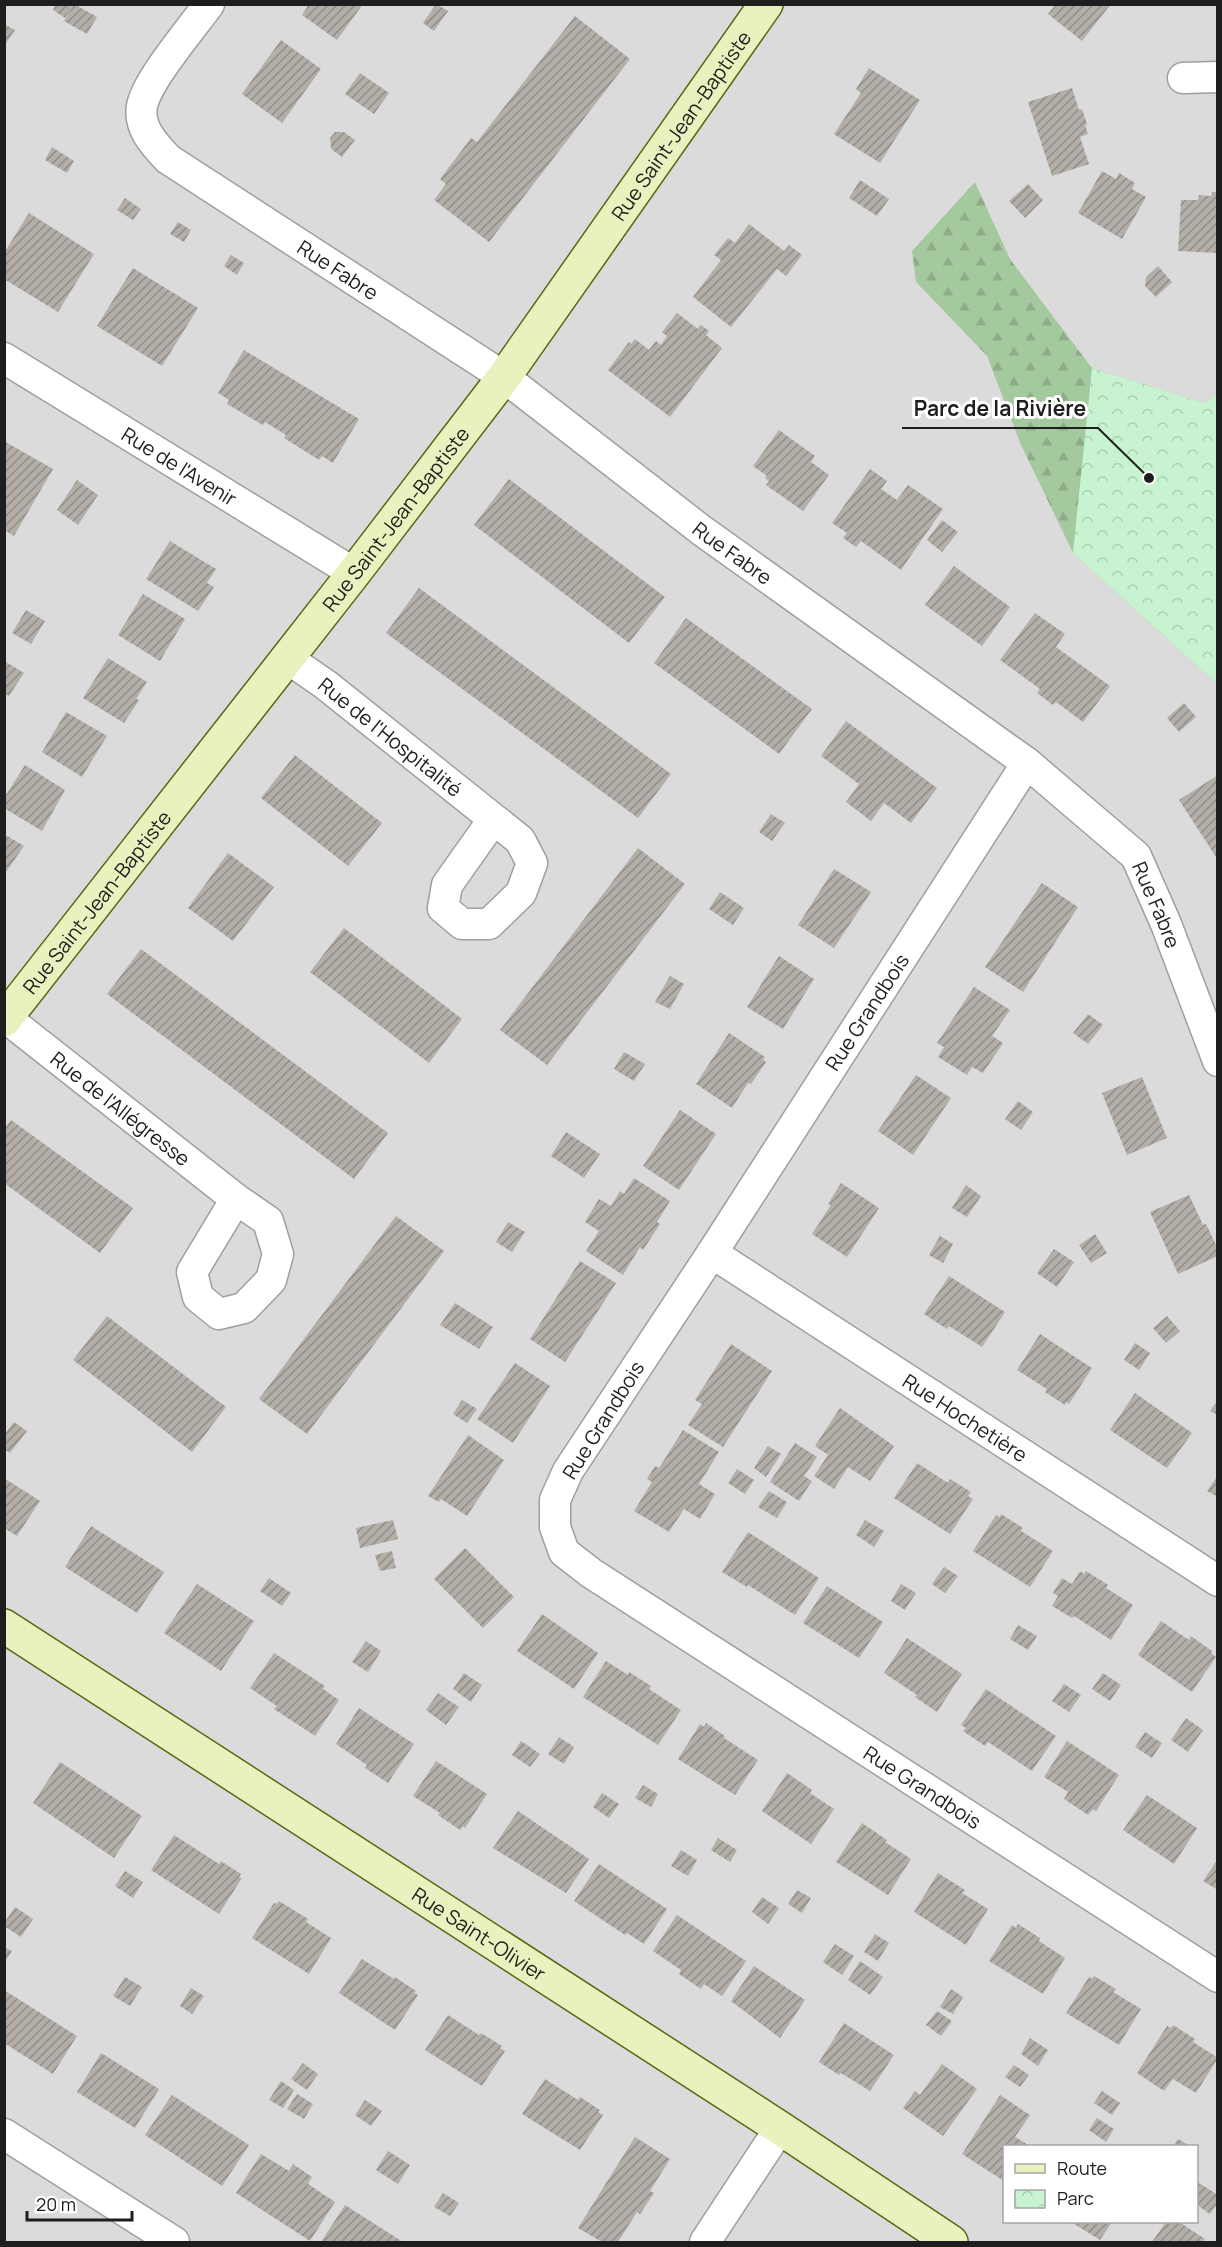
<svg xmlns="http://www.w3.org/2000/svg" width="1222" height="2247" viewBox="0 0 1222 2247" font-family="Manrope,sans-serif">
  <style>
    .residential { fill: #dcdbdb; fill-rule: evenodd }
    .forest { fill: url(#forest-firs) }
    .park { fill: url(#park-crowns) }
    .building { fill: url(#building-hatch) }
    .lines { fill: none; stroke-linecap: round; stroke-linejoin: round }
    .street-casing { stroke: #9f9f9f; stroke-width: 33 }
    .secondary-casing { stroke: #546911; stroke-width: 36 }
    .street { stroke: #fff; stroke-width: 30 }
    .secondary { stroke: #e9f2bf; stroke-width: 33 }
    .labels { text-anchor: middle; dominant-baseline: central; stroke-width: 6; stroke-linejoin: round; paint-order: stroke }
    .street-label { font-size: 20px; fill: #1e1e1e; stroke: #fff }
    .leader { fill: none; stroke: #1e1e1e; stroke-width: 2 }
    .callout-dot { fill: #1e1e1e; stroke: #fff; stroke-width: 2 }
    .callout-label { font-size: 21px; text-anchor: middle; font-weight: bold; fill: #1e1e1e; stroke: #fff; stroke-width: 6; stroke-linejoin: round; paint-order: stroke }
  </style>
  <defs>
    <pattern id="forest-firs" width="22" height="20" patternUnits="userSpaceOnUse" patternTransform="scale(1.5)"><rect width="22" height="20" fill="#a5c99e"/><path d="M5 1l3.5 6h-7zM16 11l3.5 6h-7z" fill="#8eac88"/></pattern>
    <pattern id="park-crowns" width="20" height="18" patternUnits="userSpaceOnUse" patternTransform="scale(1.5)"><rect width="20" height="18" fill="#c7f3d0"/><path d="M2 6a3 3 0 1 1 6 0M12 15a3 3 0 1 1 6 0" fill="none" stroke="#aad0b2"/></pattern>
    <pattern id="building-hatch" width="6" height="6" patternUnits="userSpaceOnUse" patternTransform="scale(1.5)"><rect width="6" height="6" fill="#b3aea8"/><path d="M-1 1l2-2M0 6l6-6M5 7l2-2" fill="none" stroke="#918d88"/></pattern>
  </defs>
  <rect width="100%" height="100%" fill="#eeece5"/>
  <path class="residential" d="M5,5H1217V395L1204,403L1092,368L1010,259L975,182L916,282L987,356L1021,445L1073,553L1217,684V2242H5ZM1004,2146H1196V2222H1004Z"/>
  <path class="forest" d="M975,182L1010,259L1092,368L1204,403L1217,395V684L1073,553L1021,445L987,356L916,282L912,251Z"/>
  <path class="park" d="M1092,368L1204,403L1217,395V684L1073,553Z"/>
  <path class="building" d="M56,4H69L72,7L65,18L53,10Z
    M74,4L97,17L87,34L64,21Z
    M309,4H363L337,40L302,15Z
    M436,4L448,11L434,31L423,23Z
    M1056,4H1111L1082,41L1048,14Z
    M575,16L630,59L489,242L434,200L446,184L440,179L471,138L477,142Z
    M4,24L15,30L4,46Z
    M281,40L321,69L282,123L242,94Z
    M869,68L920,100L880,163L834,134L861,93L856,89Z
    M360,73L389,93L374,114L345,94Z
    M1072,88L1079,110L1082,109L1087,124L1085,125L1088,134L1080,137L1089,164L1052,176L1028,102Z
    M335,132H344L355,140L342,157L331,149L330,138Z
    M52,147L74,161L67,173L45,160Z
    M1102,171L1116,179L1119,173L1135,183L1132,189L1146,197L1122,239L1078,213Z
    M860,180L889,199L877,216L849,198Z
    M1028,184L1043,200L1025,218L1009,201Z
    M1212,192H1218V253L1178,251L1181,200H1198L1199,195L1211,196Z
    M125,198L141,209L133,220L117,210Z
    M29,213L94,254L58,312L4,279V253Z
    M178,222L191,230L184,242L170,234Z
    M749,224L784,251L789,245L802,255L786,276L777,269L731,327L693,297L721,260L714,255L728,238L735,243Z
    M231,255L244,263L237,275L224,266Z
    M1158,266L1172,282L1156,297L1145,286L1146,277Z
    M133,268L198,308L162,366L97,326Z
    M677,313L698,329L701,325L709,331L706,335L722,348L670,417L608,370L629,342L631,344L635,339L649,350L656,341L661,345L667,336L662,332Z
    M244,350L359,419L333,463L322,456L319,460L284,438L286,435L265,422L263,425L227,404L229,400L218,393Z
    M779,430L815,456L811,462L829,475L803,511L766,485L769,481L765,478L767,476L753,466Z
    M4,441L53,469L14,536L4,530Z
    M870,469L887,481L881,489L897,500L908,485L943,509L901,570L861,541L856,547L843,538L847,533L832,523Z
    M509,479L665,597L629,643L474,525Z
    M77,480L98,495L78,525L57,510Z
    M942,520L958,532L942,552L927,540Z
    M170,541L216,569L207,583L214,587L198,611L146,579Z
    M954,566L1010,607L982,646L925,605Z
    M419,588L671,774L638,818L386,633Z
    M143,594L185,619L160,661L118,635Z
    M26,610L45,621L31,644L12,633Z
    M1035,613L1065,634L1056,647L1110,686L1083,722L1056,702L1053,705L1037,693L1040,689L1000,660Z
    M686,618L812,709L779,754L654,663Z
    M108,658L147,682L136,699L139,700L124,723L83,698Z
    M6,662L24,673L9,696L4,693V665Z
    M1184,703L1196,717L1179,732L1167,718Z
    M66,712L107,736L82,777L42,752Z
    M846,721L937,788L911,823L884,803L871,821L846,802L859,784L821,756Z
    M295,755L382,823L348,866L261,798Z
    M25,765L65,790L42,831L4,808V798Z
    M1218,775V860L1179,800Z
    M771,814L785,823L772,841L759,832Z
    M4,834L24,846L4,875Z
    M638,848L685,884L547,1065L500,1030Z
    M228,853L274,887L233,941L188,908Z
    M834,869L871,892L834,948L798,925Z
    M1042,883L1078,907L1023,992L985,967Z
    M720,892L744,908L733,925L709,909Z
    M344,928L462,1019L429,1063L310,972Z
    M141,949L388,1133L354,1179L107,994Z
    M779,956L814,979L783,1029L747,1007Z
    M670,976L684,984L670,1009L655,1002Z
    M974,987L1010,1010L992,1036L1003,1043L983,1073L972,1067L967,1075L938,1057L944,1047L937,1043Z
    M1088,1014L1103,1025L1088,1044L1073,1033Z
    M729,1033L765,1057L763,1060L766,1062L751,1084L748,1083L732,1108L696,1084Z
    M624,1052L645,1064L634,1081L614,1069Z
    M916,1075L951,1098L913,1155L878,1131Z
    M1142,1077L1167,1138L1127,1155L1102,1093Z
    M1018,1101L1033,1112L1021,1130L1005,1119Z
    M680,1110L716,1134L679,1190L643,1166Z
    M11,1120L133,1208L100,1253L4,1183V1129Z
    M566,1132L600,1154L584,1178L551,1156Z
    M634,1178L670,1201L657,1222L660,1224L643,1250L640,1247L623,1275L586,1251L599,1231L585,1222L599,1199L611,1206L620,1191L624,1194Z
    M841,1183L879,1208L847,1257L812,1234L831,1205L828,1204Z
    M966,1185L981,1196L967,1217L952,1208Z
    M1189,1195L1203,1225L1206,1224L1218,1249V1256L1178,1274L1150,1212Z
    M396,1216L444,1251L307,1434L259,1399Z
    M508,1222L525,1232L512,1252L496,1242Z
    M1095,1234L1107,1253L1091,1263L1079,1245Z
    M940,1236L953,1244L943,1263L929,1255Z
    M1054,1249L1074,1262L1057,1287L1037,1273Z
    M580,1261L616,1283L565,1362L530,1339Z
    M949,1276L1005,1312L982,1347L949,1326L947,1329L924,1314Z
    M455,1303L493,1327L479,1349L440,1325Z
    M107,1316L226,1407L192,1452L73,1360Z
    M1167,1316L1180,1331L1166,1343L1153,1328Z
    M1040,1334L1092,1368L1069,1404L1066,1402L1065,1405L1045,1392L1047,1389L1017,1370Z
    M1135,1343L1150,1353L1139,1370L1124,1360Z
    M731,1344L772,1371L723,1447L688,1425L702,1404L695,1400Z
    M515,1363L550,1386L513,1443L477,1419Z
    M1135,1393L1192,1433L1167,1468L1110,1430Z
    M462,1400L477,1409L467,1423L453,1414Z
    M1218,1400V1415L1210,1411Z
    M840,1408L894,1446L870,1481L848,1467L834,1489L814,1476L828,1455L815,1446Z
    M14,1422L27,1431L10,1453L4,1449V1435Z
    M683,1430L719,1452L699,1484L715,1494L700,1519L684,1509L669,1532L634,1511L652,1482L647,1479L655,1466L659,1468Z
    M468,1435L504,1460L467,1516L441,1499L439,1502L428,1496Z
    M795,1443L817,1457L804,1476L812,1481L799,1501L770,1482Z
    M768,1446L781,1454L766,1477L754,1468Z
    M917,1463L948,1483L950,1479L971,1492L968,1496L973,1499L950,1534L894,1498Z
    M737,1469L754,1480L745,1494L728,1483Z
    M1218,1475V1497L1207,1491Z
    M4,1478L40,1501L17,1536L4,1528Z
    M769,1491L787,1502L777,1518L758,1507Z
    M1001,1514L1023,1528L1021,1531L1053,1551L1030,1587L973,1551L996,1515L1000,1517Z
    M393,1520L398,1539L360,1548L356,1528Z
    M865,1520L884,1531L874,1547L856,1535Z
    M91,1526L164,1572L137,1613L65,1567Z
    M748,1532L819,1578L795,1615L748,1585L747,1587L722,1572Z
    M465,1548L514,1597L483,1628L434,1579Z
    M392,1551L396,1568L380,1571L375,1555Z
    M944,1567L958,1576L945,1593L932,1584Z
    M1080,1571L1084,1574L1086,1571L1108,1585L1106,1588L1133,1605L1111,1640L1074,1616L1072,1618L1052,1606L1058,1596L1053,1593L1062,1578L1072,1584Z
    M269,1578L291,1593L282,1606L260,1591Z
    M197,1584L254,1621L221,1671L164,1633Z
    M901,1584L916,1593L905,1610L891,1601Z
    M827,1586L883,1622L859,1658L803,1623Z
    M542,1614L598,1653L574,1689L517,1651Z
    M1161,1621L1189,1640L1191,1636L1212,1651L1211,1653L1216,1657L1192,1692L1138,1655Z
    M1018,1625L1037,1636L1028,1650L1010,1639Z
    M907,1638L962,1674L937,1712L915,1697L917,1695L884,1673Z
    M366,1641L381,1651L368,1672L352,1662Z
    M274,1653L325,1686L323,1689L339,1700L315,1736L274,1709L277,1706L250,1688Z
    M606,1661L628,1675L629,1672L651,1686L649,1689L681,1710L658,1745L583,1697Z
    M464,1673L482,1685L471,1702L453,1689Z
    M1103,1673L1121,1685L1110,1701L1092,1689Z
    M1064,1684L1081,1695L1069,1712L1052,1701Z
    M986,1689L1056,1736L1032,1771L988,1742L985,1746L963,1731L966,1728L961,1725Z
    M438,1693L459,1707L446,1725L426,1710Z
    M359,1708L414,1744L388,1783L365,1768L367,1765L336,1744Z
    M1186,1718L1203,1730L1188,1752L1171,1740Z
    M706,1723L725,1736L724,1738L758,1760L735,1795L678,1759L700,1724L704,1727Z
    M1145,1732L1162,1743L1152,1758L1135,1747Z
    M559,1737L574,1747L564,1764L548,1754Z
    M521,1741L540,1754L530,1767L512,1755Z
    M1067,1741L1119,1775L1096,1811L1093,1809L1088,1815L1064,1799L1068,1792L1044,1777Z
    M436,1761L487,1794L465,1828L463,1826L460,1830L438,1815L440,1813L413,1796Z
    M60,1762L142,1816L114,1858L33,1803Z
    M787,1773L812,1790L810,1793L834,1809L811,1844L762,1811Z
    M643,1785L658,1794L651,1807L635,1798Z
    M602,1793L619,1804L609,1818L593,1807Z
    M1147,1795L1197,1828L1174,1864L1123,1830Z
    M518,1811L589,1859L566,1893L493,1848Z
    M862,1823L887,1840L885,1842L911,1859L888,1895L836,1862Z
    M174,1835L219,1864L221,1861L241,1874L239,1877L242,1878L219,1914L151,1870Z
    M718,1838L737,1850L730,1862L711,1850Z
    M681,1850L697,1860L688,1876L671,1866Z
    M1218,1859V1890L1203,1881Z
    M599,1864L667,1909L644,1944L627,1933L625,1935L574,1901Z
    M125,1871L143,1882L133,1898L115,1886Z
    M938,1873L965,1890L962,1893L988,1909L966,1945L914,1912Z
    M797,1890L811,1898L802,1913L788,1904Z
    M762,1897L779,1908L768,1924L752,1912Z
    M279,1901L308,1919L306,1922L331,1938L309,1974L252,1938L274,1903L277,1904Z
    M15,1907L33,1919L21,1937L4,1926V1923Z
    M677,1915L746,1961L722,1996L704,1984L701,1989L679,1974L681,1970L653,1951Z
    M1018,1924L1040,1938L1039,1941L1065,1958L1043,1994L989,1961L1012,1925L1016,1928Z
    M875,1934L889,1943L878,1961L864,1952Z
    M835,1944L854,1956L842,1975L823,1962Z
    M4,1947L12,1951L4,1963Z
    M362,1959L394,1979L395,1977L416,1991L414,1993L418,1995L395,2030L339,1993Z
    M860,1961L883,1977L870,1995L848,1980Z
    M754,1966L805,2000L780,2038L731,2001Z
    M1094,1976L1116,1989L1113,1992L1141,2009L1119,2045L1066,2013L1089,1977L1092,1979Z
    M125,1977L142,1987L130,2006L113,1996Z
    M191,1988L204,1996L192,2014L180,2006Z
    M951,1989L963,1997L953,2014L940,2007Z
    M4,1990L77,2036L53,2074L4,2043Z
    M937,2011L952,2021L941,2036L926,2025Z
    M448,2015L479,2035L481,2033L502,2046L500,2048L505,2051L482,2086L425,2050Z
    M844,2023L894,2055L870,2091L841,2073L839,2075L819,2062Z
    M1173,2025L1195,2039L1193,2042L1218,2058L1196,2093L1173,2079L1164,2091L1137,2073L1167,2026L1171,2028Z
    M1030,2038L1048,2050L1038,2066L1021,2054Z
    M101,2053L159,2089L135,2128L77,2092Z
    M303,2063L318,2074L307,2090L291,2079Z
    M942,2064L977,2089L943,2136L903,2108L915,2091L920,2095Z
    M1014,2065L1029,2075L1020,2087L1005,2077Z
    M545,2079L578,2100L580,2097L600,2110L598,2112L603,2115L580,2150L522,2114Z
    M281,2081L294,2090L283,2108L269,2100Z
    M1102,2091L1120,2103L1112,2115L1094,2103Z
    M297,2094L313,2104L304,2119L287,2109Z
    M172,2095L249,2145L222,2186L145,2135Z
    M1000,2095L1030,2115L1015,2137L1030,2146H1004V2181L962,2154Z
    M365,2100L382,2111L371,2126L355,2115Z
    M1097,2118L1114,2129L1106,2142L1089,2130Z
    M635,2137L670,2159L650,2191L654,2193L640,2214L637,2212L618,2242H602L578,2228Z
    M1178,2139L1190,2146H1173Z
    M388,2151L410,2165L398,2184L376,2170Z
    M261,2154L289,2171L293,2164L312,2177L308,2184L335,2202L310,2241L236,2193Z
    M1199,2183L1218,2195V2203L1210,2214L1197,2205V2187Z
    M443,2193L459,2203L450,2216L434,2207Z
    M345,2205L403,2242H321Z
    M1065,2222H1112L1100,2240L1071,2222L1070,2224Z
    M1166,2222H1179L1205,2239L1202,2242H1152Z"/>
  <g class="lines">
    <g class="street-casing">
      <g id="street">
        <path id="s1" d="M209,4C192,28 147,80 142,106C138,128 155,145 168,159L504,377L701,530L1027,763L1136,856L1166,924L1218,1061"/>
        <path d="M1183,78L1218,77"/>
        <path id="s2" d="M4,358L354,573"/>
        <path id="s3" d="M287,658L326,685L520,840L532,863L521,893L489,924H462L443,908L447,885L493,820"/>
        <path id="s4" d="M1027,763L712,1253L568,1471L555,1500V1527L564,1552L591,1573L1218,1977"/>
        <path id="s5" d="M6,1018L236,1199L268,1221L278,1254L271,1280L244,1308L219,1314L198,1297L192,1272L236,1199"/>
        <path id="s6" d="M712,1253L1218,1581"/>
        <path d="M4,2134L174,2242"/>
        <path d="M705,2242L780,2128"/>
      </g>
    </g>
    <g class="secondary-casing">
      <g id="secondary">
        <path id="s7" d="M4,1020L354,573L504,377L766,4"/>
        <path id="s8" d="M4,1626L780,2128L951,2242"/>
      </g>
    </g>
    <use href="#street" class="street"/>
    <use href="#secondary" class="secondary"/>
  </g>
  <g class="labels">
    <g class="street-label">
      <text stroke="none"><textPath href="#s7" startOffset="1122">Rue Saint-Jean-Baptiste</textPath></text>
      <text stroke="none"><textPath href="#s1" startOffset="387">Rue Fabre</textPath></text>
      <text stroke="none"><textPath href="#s2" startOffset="206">Rue de l'Avenir</textPath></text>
      <text stroke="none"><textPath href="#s7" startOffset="636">Rue Saint-Jean-Baptiste</textPath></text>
      <text stroke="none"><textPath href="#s1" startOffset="873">Rue Fabre</textPath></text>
      <text stroke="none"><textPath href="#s3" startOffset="130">Rue de l'Hospitalité</textPath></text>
      <text stroke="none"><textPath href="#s7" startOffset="150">Rue Saint-Jean-Baptiste</textPath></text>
      <text stroke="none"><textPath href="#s1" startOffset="1431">Rue Fabre</textPath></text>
      <text transform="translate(867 1012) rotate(-57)">Rue Grandbois</text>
      <text stroke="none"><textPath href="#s5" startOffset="146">Rue de l'Allégresse</textPath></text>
      <text stroke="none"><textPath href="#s6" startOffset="302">Rue Hochetière</textPath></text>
      <text transform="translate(603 1420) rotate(-58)">Rue Grandbois</text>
      <text stroke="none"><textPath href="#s4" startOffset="1358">Rue Grandbois</textPath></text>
      <text stroke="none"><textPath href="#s8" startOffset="566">Rue Saint-Olivier</textPath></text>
    </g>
  </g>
  <path class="leader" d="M1149 478L1098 428H902"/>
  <circle class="callout-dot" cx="1149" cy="478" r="6"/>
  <g class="callout-label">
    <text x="1000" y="416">Parc de la Rivière</text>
  </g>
  <rect width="1222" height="2247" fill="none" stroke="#1e1e1e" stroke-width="12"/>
  <rect x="1003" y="2145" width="195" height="78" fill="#ffffff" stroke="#a5a5a5" stroke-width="1.5"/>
  <rect x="1015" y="2164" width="30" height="9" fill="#e9f2bf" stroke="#a5a5a5" stroke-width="1.5"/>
  <text x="1057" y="2175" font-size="18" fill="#1e1e1e">Route</text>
  <rect x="1015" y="2190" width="30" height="18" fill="url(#park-crowns)" stroke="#a5a5a5" stroke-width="1.5"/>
  <text x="1057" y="2205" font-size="18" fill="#1e1e1e">Parc</text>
  <path d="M27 2211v9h105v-9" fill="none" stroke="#1e1e1e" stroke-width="3"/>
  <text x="36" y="2211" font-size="18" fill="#1e1e1e" stroke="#ffffff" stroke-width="4.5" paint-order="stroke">20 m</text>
</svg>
